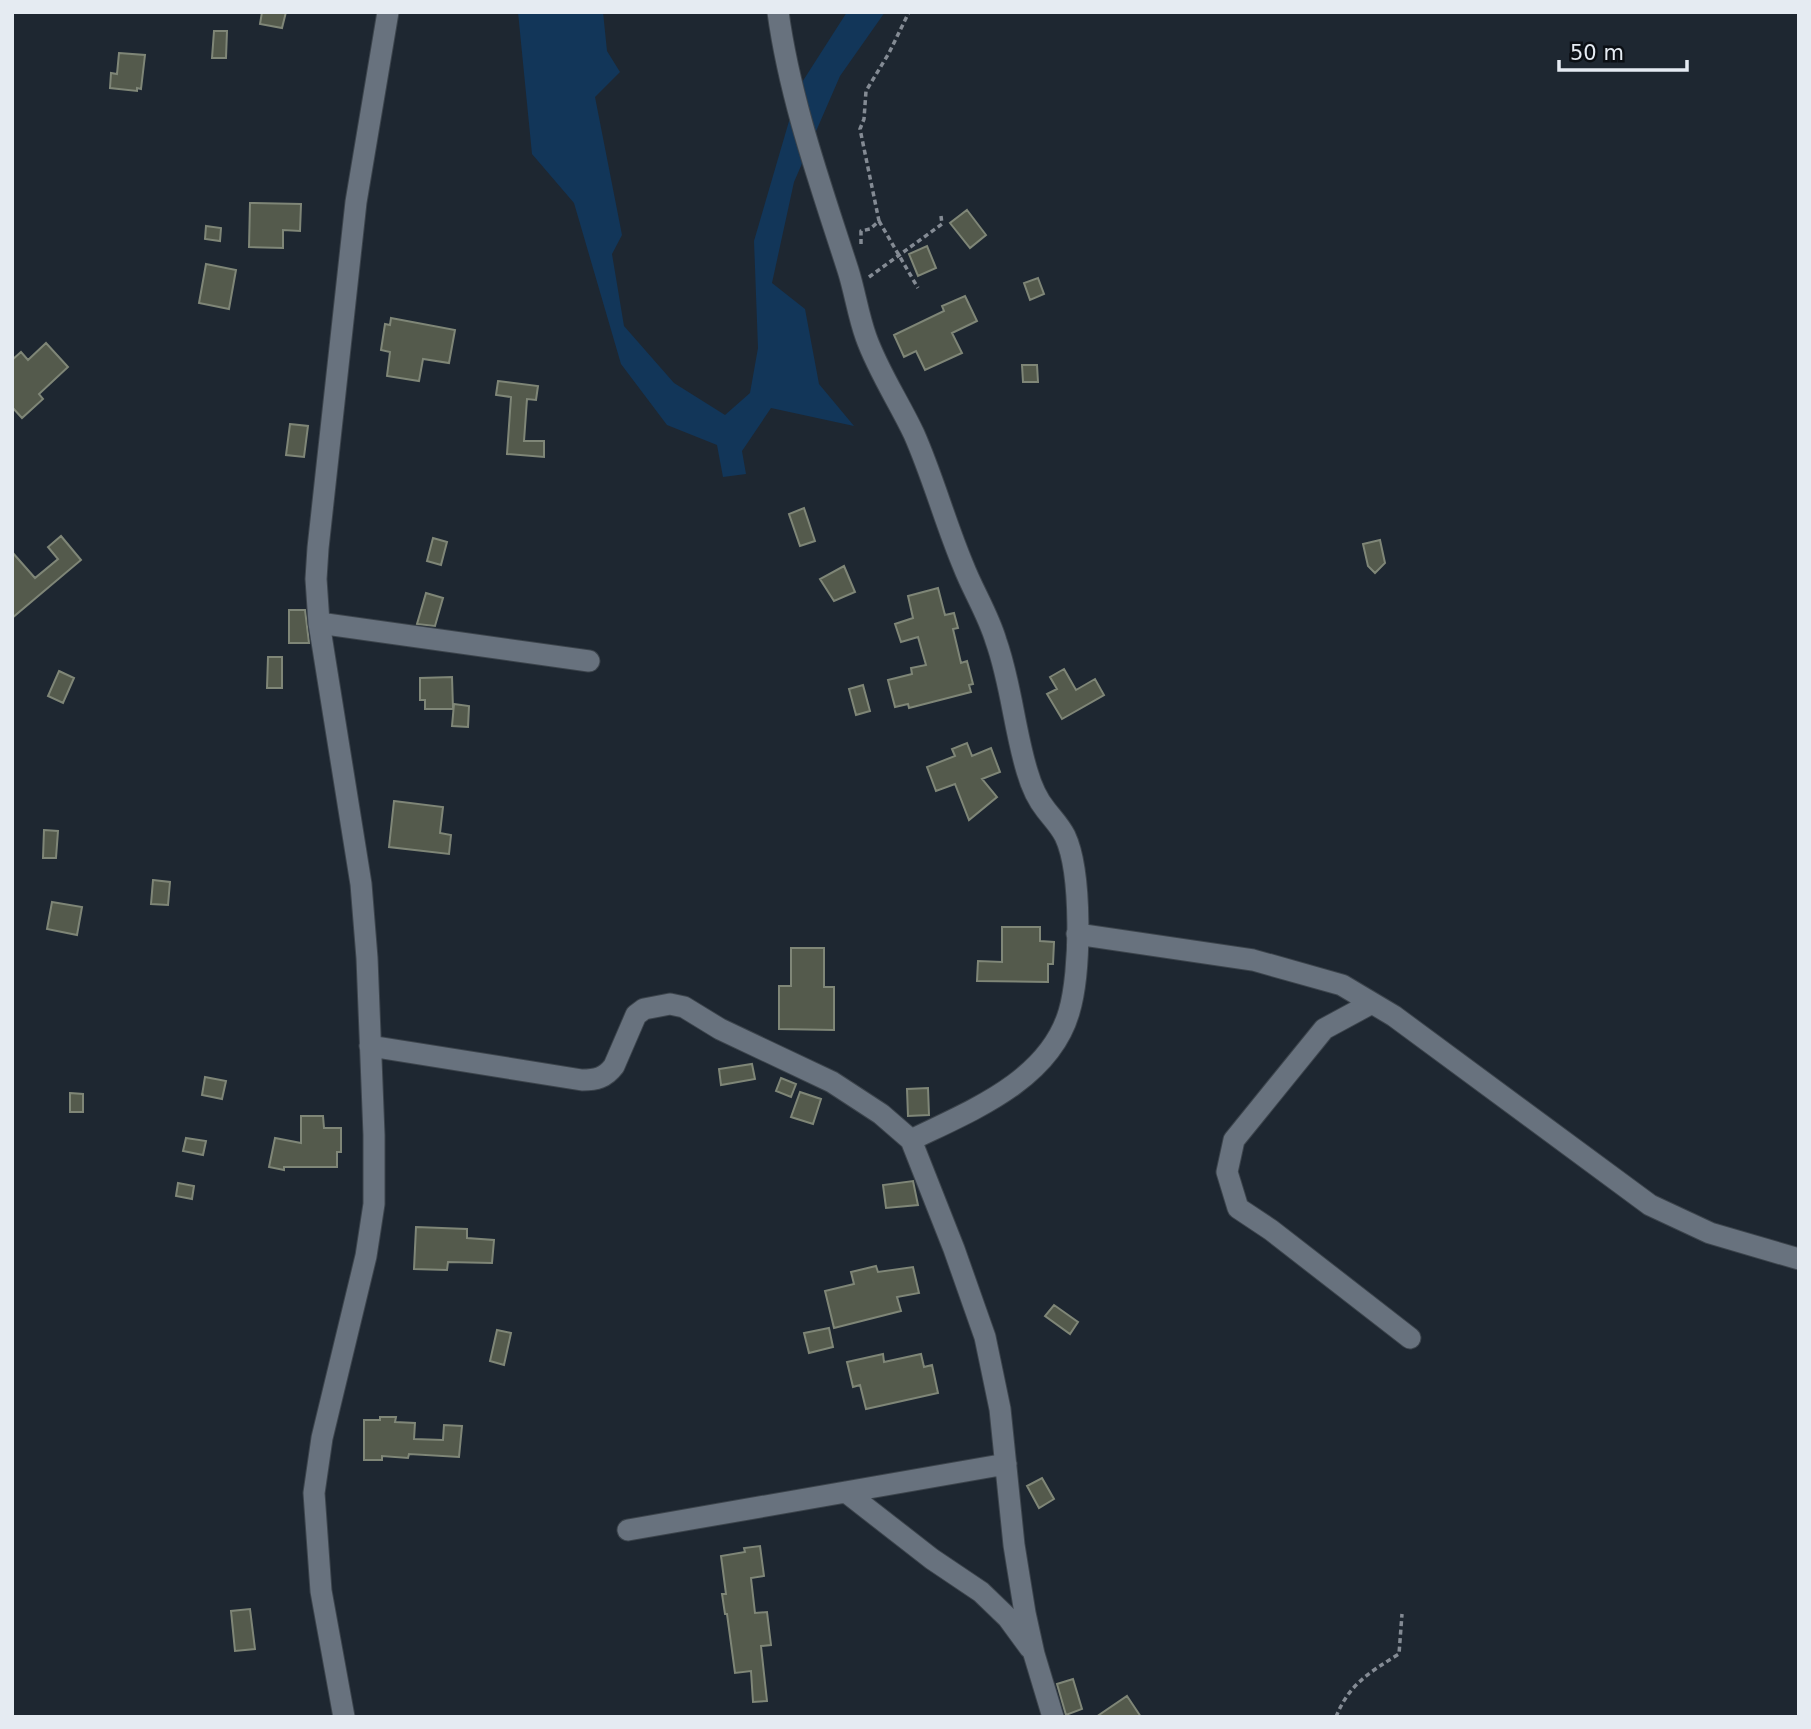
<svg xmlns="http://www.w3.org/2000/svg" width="1811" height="1729" viewBox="0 0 1811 1729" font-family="'DejaVu Sans',sans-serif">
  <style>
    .green { fill: #123659 }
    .building { fill: #545a4c; stroke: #7f8677; stroke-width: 2 }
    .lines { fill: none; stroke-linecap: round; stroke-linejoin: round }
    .minor-casing { stroke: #3c444c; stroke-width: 23 }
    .path { stroke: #848b94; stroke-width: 3.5; stroke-dasharray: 5 3.5; stroke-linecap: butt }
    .minor { stroke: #68727e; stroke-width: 21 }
  </style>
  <rect width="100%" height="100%" fill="#1e2731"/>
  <path class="green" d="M518,12H603L607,51L620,72L595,97L622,235L612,254L624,326L674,383L725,415L750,393L758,348L754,241L799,87L847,12H885L840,76L794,182L772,283L805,309L819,384L854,426L771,408L742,451L746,474L723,477L717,445L667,425L621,364L574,203L532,154Z"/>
  <path class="building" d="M262,12H286L282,28L260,24Z
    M214,31H227L226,58H212Z
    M119,53L145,55L141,89L137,88V91L110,88L111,73L117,74Z
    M250,203L301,204L300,231L283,230V248L249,247Z
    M967,210L986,235L970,248L950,223Z
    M206,226L221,228L220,241L205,239Z
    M927,246L936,268L918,276L909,254Z
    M206,264L236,270L229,309L199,303Z
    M1038,278L1044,294L1030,300L1024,283Z
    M965,296L977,321L952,333L962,353L925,370L916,351L904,357L894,335L944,311L942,306Z
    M391,318L455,330L449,363L423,359L419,381L387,376L390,352L381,350L385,324L390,325Z
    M46,343L68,367L39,394L43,399L22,418L12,407V360L21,352L28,360Z
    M1022,365H1037L1038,382H1023Z
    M498,381L538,386L536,400L527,399L524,441H544V457L507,454L511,397L496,395Z
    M290,424L308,426L304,457L286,455Z
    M804,508L815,541L800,546L789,514Z
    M61,536L81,560L12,618V552L35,578L58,559L48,547Z
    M433,538L447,542L441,565L427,561Z
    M1380,540L1385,563L1375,573L1368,566L1363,544Z
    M844,566L855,592L834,601L820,579Z
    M938,588L945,615L954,613L958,628L953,629L961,663L967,661L973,684L969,685L971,692L909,708L908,704L895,707L888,680L912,674L911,668L926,665L918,637L901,642L895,624L913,618L908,596Z
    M426,593L443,598L435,626L417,624Z
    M289,610H305L309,643H289Z
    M268,657H282V688H267Z
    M1064,669L1076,690L1095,679L1104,695L1062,719L1047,694L1057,689L1050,677Z
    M59,671L74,678L63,703L48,696Z
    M452,677L453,709H425V700H420V678Z
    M863,685L870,711L856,715L849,689Z
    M454,704L469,706L468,727L452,726Z
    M967,743L972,756L991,748L1000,772L982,779L997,797L969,820L955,784L936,791L927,767L955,756L952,749Z
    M394,801L443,807L440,833L451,835L449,854L389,847Z
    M44,830L58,831L56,858H43Z
    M153,880L170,882L168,905L151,904Z
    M52,902L82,907L77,935L47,929Z
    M1002,927H1040V941L1054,942L1053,964H1048V982L977,981L978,961L1002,962Z
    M791,948H824V987H834V1030L779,1029V986H791Z
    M752,1064L755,1079L721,1085L719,1069Z
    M205,1077L226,1081L222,1099L202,1095Z
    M781,1078L796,1084L791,1097L776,1091Z
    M928,1088L929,1115L908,1116L907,1089Z
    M800,1092L821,1099L813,1124L791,1117Z
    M70,1093L83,1094V1112H70Z
    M301,1116H323L324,1128H341V1152H337V1167H284V1170L269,1167L275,1138L301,1143Z
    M186,1138L206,1141L203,1155L183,1151Z
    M913,1181L918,1205L886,1208L883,1185Z
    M178,1183L194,1186L192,1199L176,1196Z
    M416,1227L467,1229V1238L494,1240L492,1263L448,1262L447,1270L414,1269Z
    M876,1266L878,1272L913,1267L919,1293L897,1297L901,1311L834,1328L825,1291L854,1284L851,1272Z
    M1054,1305L1078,1322L1070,1334L1045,1316Z
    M829,1328L833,1347L809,1353L804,1333Z
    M497,1330L511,1333L504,1365L490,1361Z
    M883,1354L884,1362L921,1354L924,1367L932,1365L938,1393L866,1409L860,1385L853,1387L847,1362Z
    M380,1417H396L395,1422L415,1423L414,1439L443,1440L444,1425L462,1426L459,1457L409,1454L408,1458L382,1456V1460H364V1420H380Z
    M1042,1478L1054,1499L1039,1508L1027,1486Z
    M760,1546L764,1576L751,1578L755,1613L767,1612L771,1645L761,1646L767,1701L753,1702L751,1671L735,1673L727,1614H725L722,1594H726L721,1556L745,1552L744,1548Z
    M250,1609L255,1649L235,1651L231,1611Z
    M1073,1679L1082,1709L1066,1715L1057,1684Z
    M1127,1696L1141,1717H1096Z"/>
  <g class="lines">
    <g class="minor-casing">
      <path id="minor" d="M778,12C790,100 821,186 848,270C855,292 858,315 866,337C878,371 899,402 914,434C933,477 945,522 963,565C973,591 988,614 996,641C1011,683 1014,728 1027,771C1031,785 1037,799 1046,810C1053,819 1060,826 1065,836C1082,872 1081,972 1069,1012C1049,1081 970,1111 911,1140
        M319,623L589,661
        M1077,934L1253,960L1342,985L1394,1016L1650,1205L1710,1233L1799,1259
        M1372,1003L1324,1029L1234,1140L1227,1172L1238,1208L1271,1230L1410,1338
        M370,1046L582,1080C596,1080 605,1078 614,1066L636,1015L644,1009L670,1004L684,1007L720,1029L832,1082L881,1114L911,1140L954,1249L985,1337L1000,1409L1014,1545L1025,1613L1034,1654L1053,1717
        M846,1492L932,1559L981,1592L1008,1618L1030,1648
        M628,1530L1006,1464
        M344,1717L321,1591L314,1493L322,1438L366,1256L374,1204V1135L367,958L361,884L319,623L316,579L318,548L356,202L388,12"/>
    </g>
    <path class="path" d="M879,221L918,288
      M861,244V231L870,229L879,221L860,129L864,119L866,91L889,53L909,12
      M869,277L942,224L941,216
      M1336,1717C1349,1684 1370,1672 1399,1654L1402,1614"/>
    <use href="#minor" class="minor"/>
  </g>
  <rect width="1811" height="1729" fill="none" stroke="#e5ebf2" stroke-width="28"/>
  <path d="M1559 60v10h128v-10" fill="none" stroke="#e5ebf2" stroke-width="3.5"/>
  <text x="1570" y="60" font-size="21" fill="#e5ebf2" stroke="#0b0f14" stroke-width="5" paint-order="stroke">50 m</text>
</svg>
